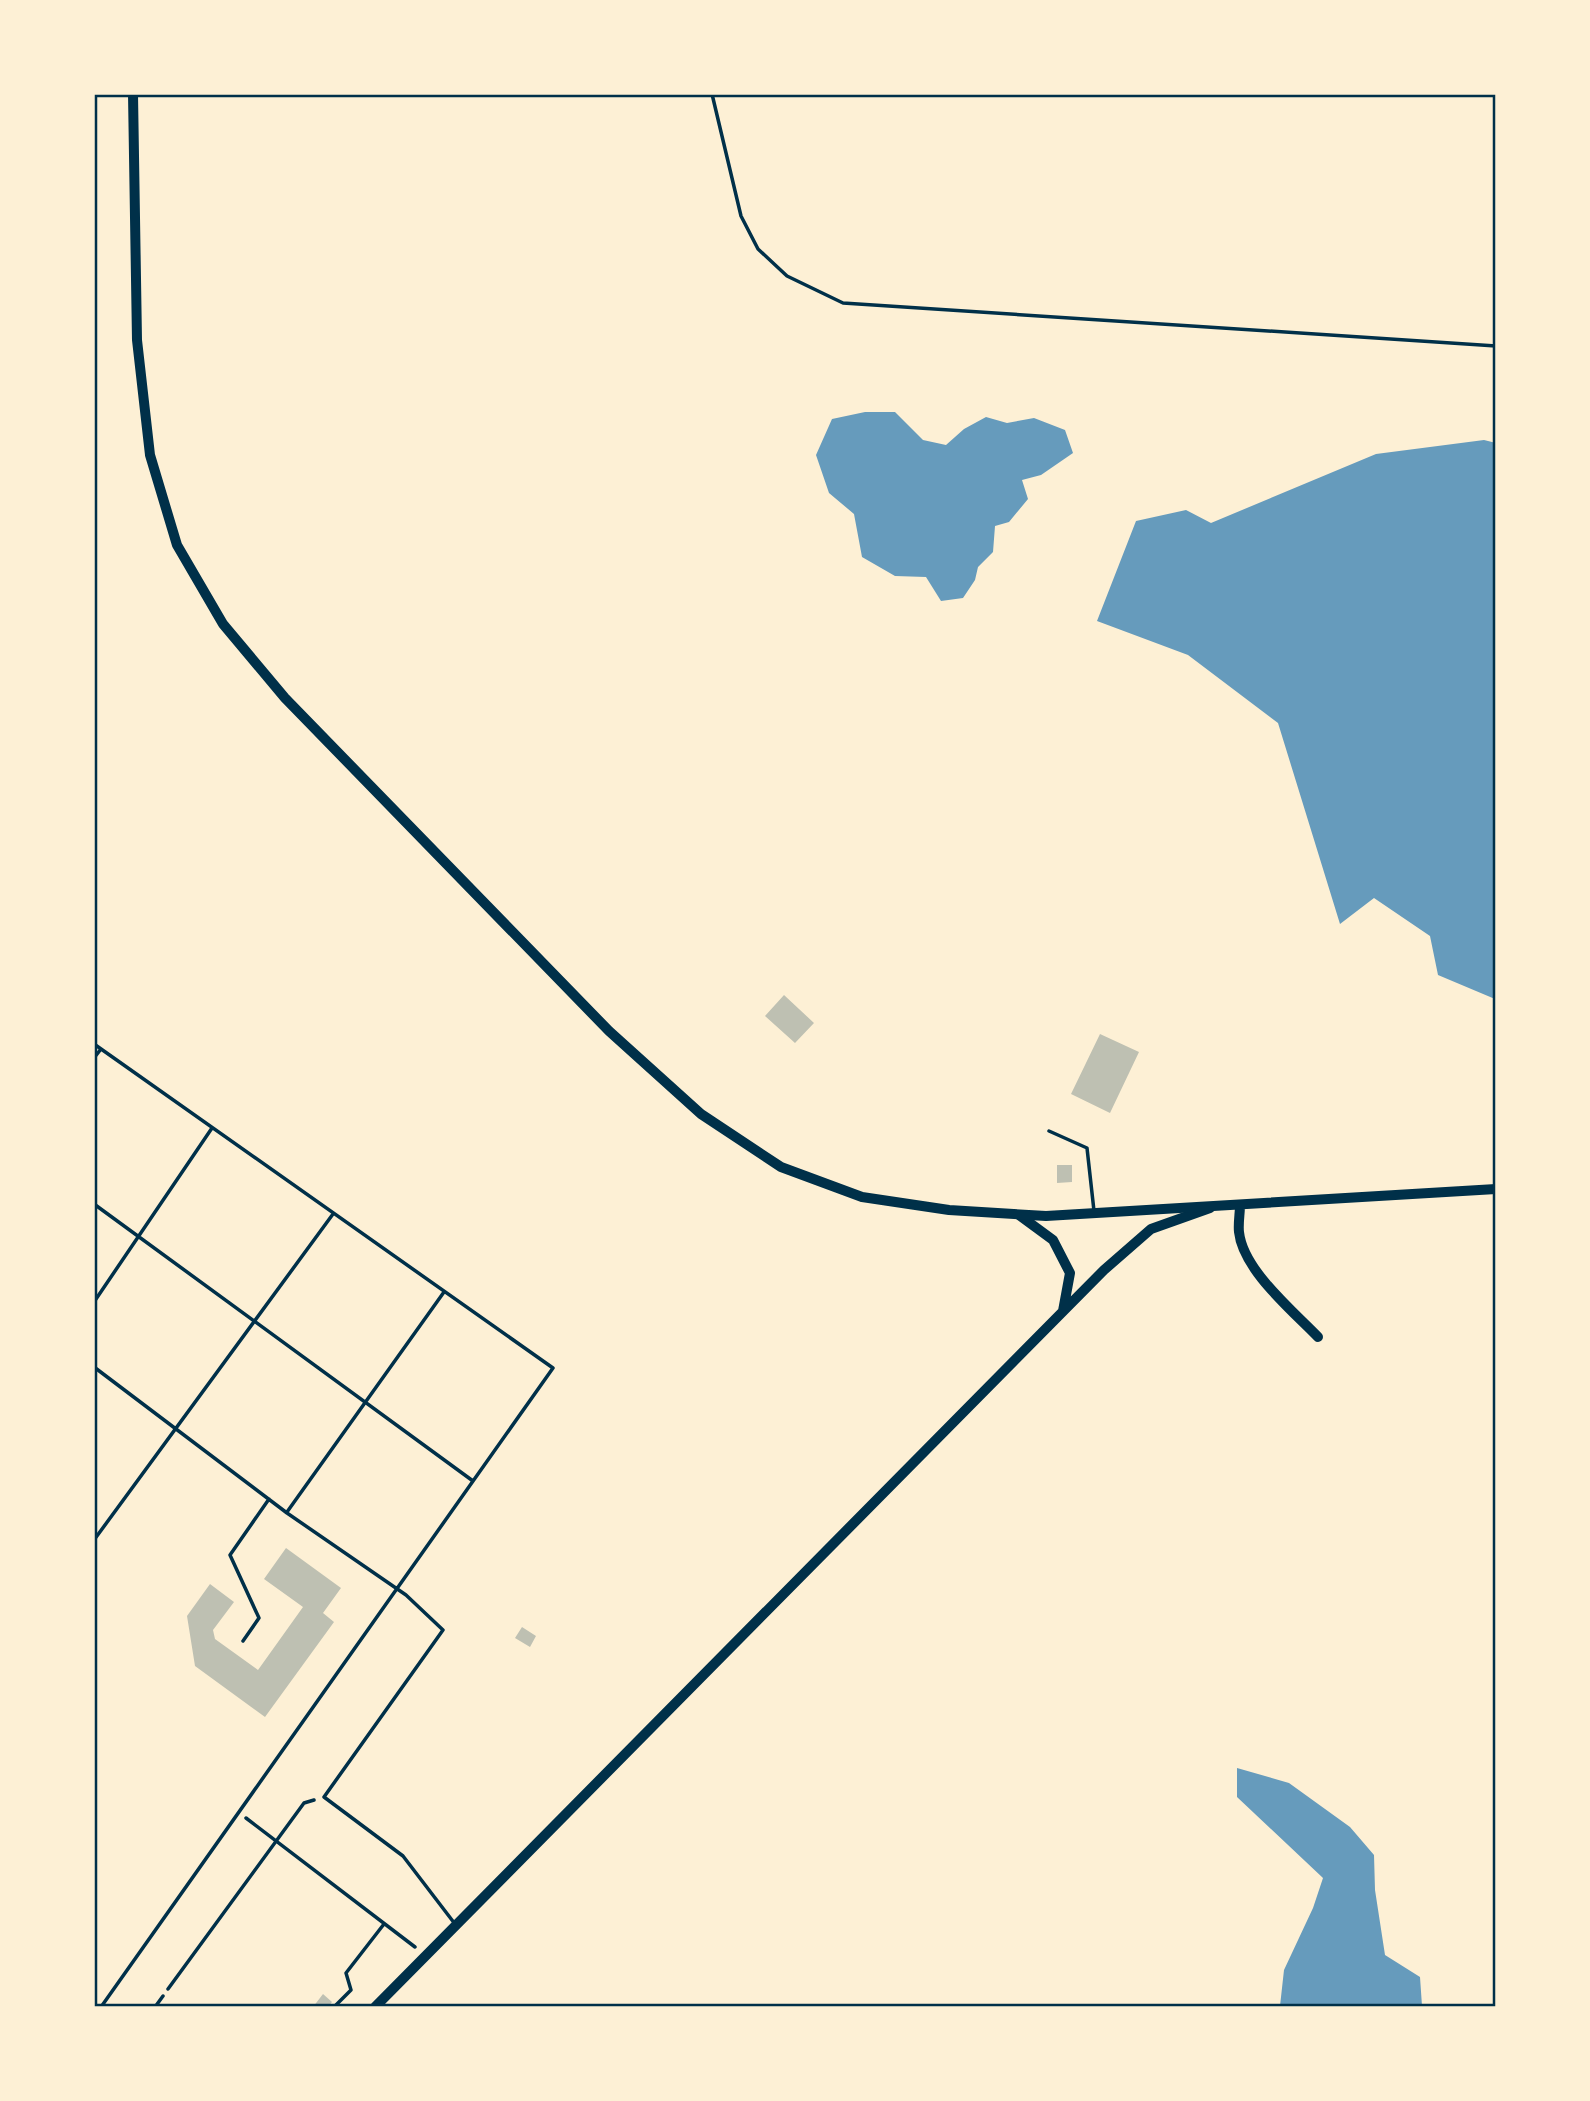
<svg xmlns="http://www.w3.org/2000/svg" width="1590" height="2101" viewBox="0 0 1590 2101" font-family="Raleway,sans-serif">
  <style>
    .water { fill: #669bbc }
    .building { fill: #bec0b2 }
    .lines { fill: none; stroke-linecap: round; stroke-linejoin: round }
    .path { stroke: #003049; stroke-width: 3.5 }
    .service { stroke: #003049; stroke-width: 3.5 }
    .tertiary { stroke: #003049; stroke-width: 10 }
    .secondary { stroke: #003049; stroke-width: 10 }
    .neatline { fill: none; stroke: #003049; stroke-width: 2.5 }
  </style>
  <rect width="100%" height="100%" fill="#fdf0d5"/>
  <path class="water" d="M865,412H895L923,440L946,445L964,429L986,417L1007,423L1034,418L1065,430L1073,453L1041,475L1022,480L1028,499L1009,522L995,526L993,552L978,567L975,580L963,598L941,601L926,577L895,576L862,557L854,514L829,493L816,455L832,419Z
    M1484,440L1496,443L1495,999L1438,975L1430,936L1374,898L1340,924L1278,723L1188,655L1097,621L1136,521L1186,510L1211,523L1376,454Z
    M1237,1768L1289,1783L1350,1827L1374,1855L1375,1890L1385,1955L1420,1977L1422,2006H1280L1284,1970L1313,1908L1323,1878L1237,1797Z"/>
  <path class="building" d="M784,995L814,1023L795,1043L765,1016Z
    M1100,1034L1139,1052L1110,1113L1071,1094Z
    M1057,1165H1072V1182L1057,1183Z
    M286,1548L341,1588L323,1613L334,1622L265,1717L195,1666L187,1616L210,1584L234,1602L213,1630L215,1639L258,1670L303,1607L264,1579Z
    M522,1627L536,1636L530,1647L515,1638Z
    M323,1994L332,2002L328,2007H313Z"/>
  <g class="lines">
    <path class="path" d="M246,1818L415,1947
      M168,1989L304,1803L314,1800
      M334,2007L351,1990L346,1973L384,1924"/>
    <path class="service" d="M712,94L741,216L758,249L787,276L843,303L1496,346
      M94,1044L553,1368L101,2007
      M94,1058L101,1049
      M1049,1131L1087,1148L1094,1211
      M94,1204L473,1481
      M94,1302L212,1128
      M94,1367L287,1513L406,1595L443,1630L324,1797L403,1856L455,1924
      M287,1512L444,1292
      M94,1540L333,1214
      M243,1641L259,1618L230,1555L269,1499
      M155,2007L163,1996"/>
    <path class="tertiary" d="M1019,1215L1053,1240L1070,1273L1063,1311
      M375,2007L1104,1270L1151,1229L1210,1208"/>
    <path class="secondary" d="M133,94L137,340L150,455L177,545L223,624L285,698L609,1031L701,1114L781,1167L862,1197L949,1210L1046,1216L1496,1189
      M1240,1205C1240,1213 1238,1224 1239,1232C1243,1270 1293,1311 1318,1337"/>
  </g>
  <rect width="1590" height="2101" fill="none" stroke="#fdf0d5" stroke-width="192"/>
  <rect x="96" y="96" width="1398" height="1909" class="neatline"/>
</svg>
